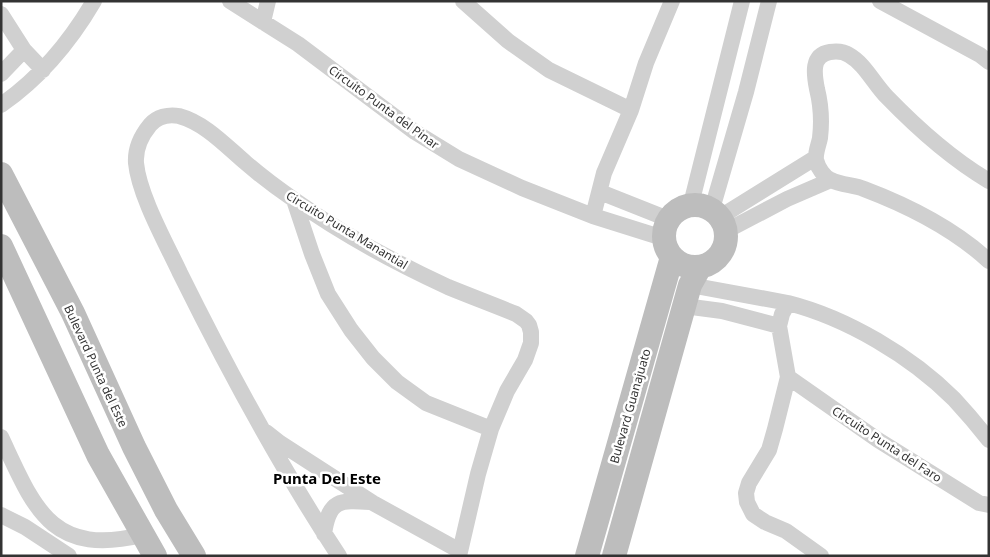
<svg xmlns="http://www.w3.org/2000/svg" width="990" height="557" viewBox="0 0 990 557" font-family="'Noto Sans',sans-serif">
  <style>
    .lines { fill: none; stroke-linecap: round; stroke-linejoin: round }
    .street { stroke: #d0d0d0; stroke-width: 16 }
    .secondary { stroke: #bdbdbd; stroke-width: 24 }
    .labels { text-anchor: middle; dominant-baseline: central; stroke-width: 5; stroke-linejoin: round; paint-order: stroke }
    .street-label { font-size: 12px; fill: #333; stroke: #fff }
    .quarter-label { font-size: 15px; font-weight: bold; fill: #000; stroke: #fff }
  </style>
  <rect width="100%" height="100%" fill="#fff"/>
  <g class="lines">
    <path class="street" d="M230,1L298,44L415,132L459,159L522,188L593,216L663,238
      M463,1L508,41L549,70L631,110
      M880,1L980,55L989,62
      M1,14L24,50L43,70
      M263,22L268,1
      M1,74L24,50
      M1,105C40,78 70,42 94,1
      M989,181C950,158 918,129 887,97C874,84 865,64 849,55C843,51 837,51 830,52C811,55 814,74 817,89C821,105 822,121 820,138C819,144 815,153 816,160C818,168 824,177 831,180C841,185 854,185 864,189C909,206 953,228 989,261
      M600,192L668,219
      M294,200L312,254L328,294L351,330L373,358L397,382L426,403L491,429
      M691,204L742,1
      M712,209L746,92L769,1
      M593,216L604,173L631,110L646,63L672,1
      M720,217L815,158
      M726,231L787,199L831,180
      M690,285L788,303
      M684,306L722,311L779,326
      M788,377L878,440L979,503L989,505
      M266,432L280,443L373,503L460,551
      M1,437C34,507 50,557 142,535
      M1,515L25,527L69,556
      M324,534C329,499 340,500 371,502
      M339,556C279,465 228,370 180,273C166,243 139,195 136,163C135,148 141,136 150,125C157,117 168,114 179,116C205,123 226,146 246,163C261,176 277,188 293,199C339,232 396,263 448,287C470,296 494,305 516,314L526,321L529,325L531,332V343L525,360L507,391L491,429L478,474L459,556
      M821,556L786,531L765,522L753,514L747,502L746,493L749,483L769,450L775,429L788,377L779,326L782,314L788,303C847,318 911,356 954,399C966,412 978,426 989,440"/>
    <path class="secondary" d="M1,174L73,313L134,447L166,510L194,556
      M664 236a31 31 0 1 1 62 0a31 31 0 1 1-62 0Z
      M1,246L98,455L155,556
      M587,556L672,257
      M614,556L690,285L700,267"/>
  </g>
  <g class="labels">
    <g class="street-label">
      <text transform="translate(384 107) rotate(36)">Circuito Punta del Pinar</text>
      <text transform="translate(347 230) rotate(31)">Circuito Punta Manantial</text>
      <text transform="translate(96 366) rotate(65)">Bulevard Punta del Este</text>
      <text transform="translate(630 406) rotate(-74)">Bulevard Guanajuato</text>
      <text transform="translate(887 444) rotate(33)">Circuito Punta del Faro</text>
    </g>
    <g class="quarter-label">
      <text x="327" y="478">Punta Del Este</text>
    </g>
  </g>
  <rect width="990" height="557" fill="none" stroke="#333333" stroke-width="5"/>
</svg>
